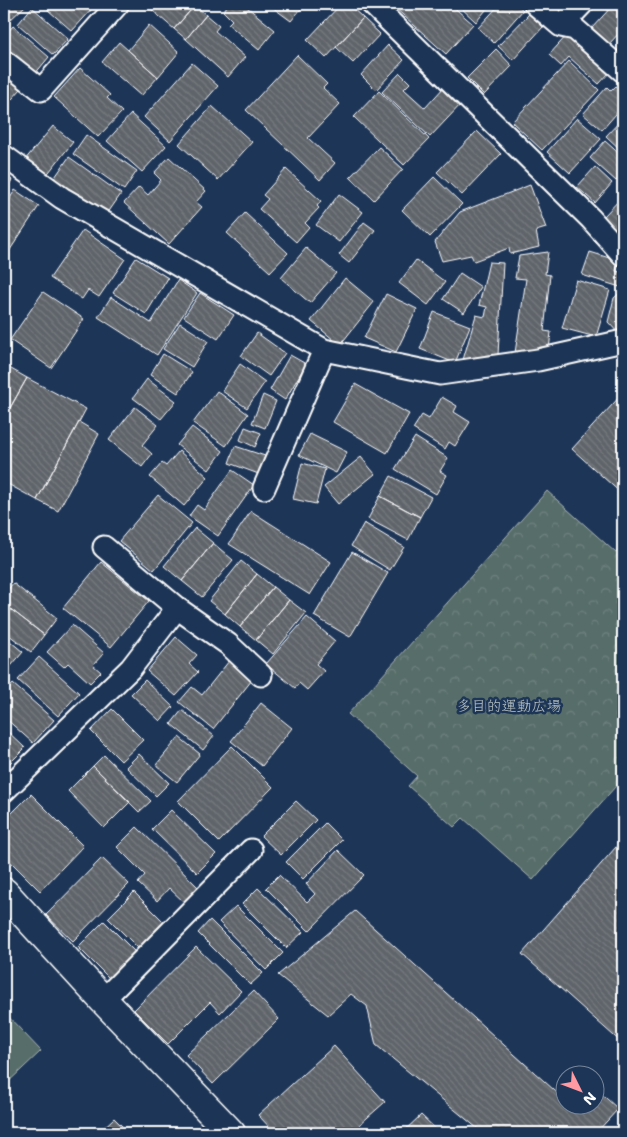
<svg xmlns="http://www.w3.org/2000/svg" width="627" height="1137" viewBox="0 0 627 1137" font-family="'Shantell Sans','Klee One',sans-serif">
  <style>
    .grass { fill: #576d69; stroke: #abb6b4 }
    .park { fill: url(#park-crowns); stroke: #abb6b4 }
    .building { fill: url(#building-back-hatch); stroke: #fff }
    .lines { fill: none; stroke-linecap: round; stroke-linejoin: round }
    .service-casing { stroke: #fff; stroke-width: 25 }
    .minor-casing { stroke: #fff; stroke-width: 31 }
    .service { stroke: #1d3557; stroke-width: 21 }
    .minor { stroke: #1d3557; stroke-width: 28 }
    .labels { text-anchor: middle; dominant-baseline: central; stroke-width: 5; stroke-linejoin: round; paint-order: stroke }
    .park-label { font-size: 15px; fill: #bcc5c3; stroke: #1d3557 }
  </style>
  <defs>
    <pattern id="park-crowns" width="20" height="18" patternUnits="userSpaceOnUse" patternTransform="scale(1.25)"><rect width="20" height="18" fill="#576d69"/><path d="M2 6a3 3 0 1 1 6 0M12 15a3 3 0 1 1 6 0" fill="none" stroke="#708380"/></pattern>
    <pattern id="building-back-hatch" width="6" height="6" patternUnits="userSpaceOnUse" patternTransform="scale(1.25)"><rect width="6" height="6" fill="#5f646a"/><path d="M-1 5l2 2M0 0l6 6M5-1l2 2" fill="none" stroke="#777b80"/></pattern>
  </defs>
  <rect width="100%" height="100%" fill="#1d3557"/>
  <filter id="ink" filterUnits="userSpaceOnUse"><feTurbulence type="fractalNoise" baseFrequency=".02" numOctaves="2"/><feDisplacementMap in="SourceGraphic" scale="10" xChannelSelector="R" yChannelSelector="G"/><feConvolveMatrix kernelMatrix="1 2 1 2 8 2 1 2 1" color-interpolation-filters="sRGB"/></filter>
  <g filter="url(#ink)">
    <path class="grass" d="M4,1012L41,1051L4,1086Z"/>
    <path class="park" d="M547,491L616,553L623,545V778L533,880L463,818L454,827L408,786L417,776L348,714Z"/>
    <path class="building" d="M4,4H25L26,5L8,22L4,18Z
      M53,4H89L93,8L72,31L48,10Z
      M145,4H185L192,9L174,29Z
      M229,4H250L247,7L275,30L259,50L228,24L232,20L223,11Z
      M268,4H305L291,21Z
      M341,4H348L363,18L326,58L307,40Z
      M397,4H450L473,24L446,54L394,7Z
      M457,4H491L476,22Z
      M500,4H516L523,10L494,43L478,28Z
      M614,4L623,5V29L608,45L591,29Z
      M195,5L206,15L186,39L174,29Z
      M32,7L68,39L53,55L18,24Z
      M529,14L543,27L513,60L498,46Z
      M206,15L219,26L215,31L245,57L228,77L186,39Z
      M363,18L380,34L353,63L336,47Z
      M149,25L179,52L158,77L128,50Z
      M13,26L49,57L34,75L4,48V36Z
      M568,34L610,72L599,84L569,57L561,66L549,55Z
      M119,42L158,77L141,96L102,62Z
      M388,45L404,60L376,90L361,75Z
      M496,49L512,66L484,95L467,78Z
      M297,55L327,84L323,88L340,104L308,138L335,163L320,180L246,110Z
      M569,61L599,90L542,150L512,122Z
      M192,63L218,86L170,141L144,117Z
      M80,68L110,95L107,98L122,112L98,137L54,97Z
      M4,73L21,89L4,108Z
      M400,73L410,83L404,89L425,108L445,86L463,102L430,137L382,92Z
      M619,83L623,87V106L602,130L583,114L607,87L611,91Z
      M379,91L429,139L404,165L354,117Z
      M212,106L252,142L218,180L179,144Z
      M131,114L166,146L142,172L107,141Z
      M577,118L601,139L570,173L547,152Z
      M623,118V152L606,136Z
      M53,126L73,142L45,177L24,161Z
      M477,131L501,154L462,195L437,172Z
      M86,135L137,171L124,190L73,154Z
      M605,141L623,157V173L616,181L590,158Z
      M379,147L403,169L374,200L350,177Z
      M69,157L121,194L105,217L53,180Z
      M169,157L206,191L196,202L202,207L169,244L124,203L139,187L148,195L161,180L154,173Z
      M595,167L612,183L595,203L577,187Z
      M286,169L321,201L317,206L319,208L305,223L309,227L296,242L259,209L268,199L263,195Z
      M4,175L12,180L4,193Z
      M434,177L462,204L430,237L402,210Z
      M530,185L546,228L536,231L539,247L510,254L509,248L474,261L471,255L442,261L435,242L460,212Z
      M15,190L39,206L4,259V208Z
      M339,194L363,212L339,242L316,225Z
      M623,196V236L603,217Z
      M245,213L288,253L270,272L227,233Z
      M364,222L375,230L349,263L339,255Z
      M83,230L125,259L99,297L88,290L82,299L50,278Z
      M306,248L336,273L310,303L281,278Z
      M548,252L545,274L550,275L544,331L551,332L549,350L515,353L526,279L515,278L519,256Z
      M590,252L619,261L616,271L623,273V288L582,275Z
      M136,258L168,278L146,314L113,293Z
      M416,260L445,282L428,305L399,283Z
      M489,262L503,263L498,355L463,360L476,315L485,317L487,307L479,305Z
      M460,273L481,287L464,313L443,299Z
      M345,278L374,302L340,345L311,321Z
      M178,280L197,293L157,355L98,317L111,297L151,323Z
      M576,280L610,290L596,337L562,328Z
      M623,290V335H620L608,322L614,298Z
      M43,292L84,319L51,368L10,340Z
      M200,293L234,315L218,339L184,317Z
      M386,294L417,309L396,352L364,338Z
      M434,312L470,326L455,363L420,349Z
      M180,323L208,341L192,367L163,349Z
      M257,333L285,353L269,376L241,356Z
      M163,354L192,372L178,393L150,375Z
      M290,355L306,364L285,400L270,390Z
      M240,364L265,382L247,408L222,391Z
      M4,365L27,378L10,408L4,405Z
      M27,378L86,409L37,500L4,482V405L10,408Z
      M147,379L176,401L161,419L133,398Z
      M355,384L409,414L387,453L333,422Z
      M217,391L248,414L226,446L193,423Z
      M623,393V495L572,449Z
      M263,395L276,401L265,428L252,423Z
      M442,397L457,406L454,412L470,422L455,446L449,442L445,449L413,429L422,415L429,419Z
      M135,407L158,425L142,445L152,454L142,467L109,440Z
      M79,422L99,434L58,511L37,500Z
      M192,427L223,451L209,470L177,445Z
      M245,427L261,433L255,447L240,440Z
      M310,434L347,452L336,473L299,455Z
      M415,437L448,458L440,471L447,475L436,494L395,469Z
      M235,446L271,458L264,476L229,463Z
      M179,451L208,477L184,506L150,477L162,463L166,466Z
      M361,457L375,474L338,504L324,487Z
      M302,463L325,469L316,504L293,499Z
      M232,470L254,485L218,536L189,516L197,505L204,510Z
      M391,476L431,497L420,517L380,496Z
      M158,495L192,523L154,570L119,541Z
      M380,496L420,517L408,540L368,519Z
      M251,511L331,562L310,595L229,544Z
      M364,523L404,547L390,570L351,546Z
      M195,528L213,543L182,581L164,566Z
      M213,543L233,560L202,597L182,581Z
      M352,552L388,573L350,637L314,616Z
      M241,561L257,574L225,614L209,601Z
      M101,562L149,601L111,647L63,608Z
      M257,574L273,587L240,627L225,614Z
      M13,583L57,618L44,635L4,604V595Z
      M273,587L289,600L256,640L240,627Z
      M289,600L306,613L273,654L256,640Z
      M4,604L44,635L31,652L4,631Z
      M307,617L335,641L316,664L324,671L307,690L299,683L295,688L266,664Z
      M72,625L104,653L93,665L101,672L90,683L68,663L64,667L47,652Z
      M4,636L23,652L11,666L4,660Z
      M176,637L197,655L189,664L198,672L176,696L147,671Z
      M39,657L79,693L58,716L18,680Z
      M229,661L252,680L213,729L179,702L192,687L202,695Z
      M145,680L173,707L160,721L131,694Z
      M13,684L54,720L33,743L4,717V694Z
      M261,703L292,728L262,766L231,741Z
      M112,709L143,740L121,761L91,731Z
      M182,710L214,736L203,750L171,724Z
      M4,728L25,748L10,763L4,757Z
      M179,737L200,754L177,782L156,765Z
      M232,746L273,787L219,842L178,801Z
      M139,754L169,783L156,796L126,767Z
      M104,755L151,801L139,812L93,766Z
      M93,766L130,802L104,828L68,791Z
      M31,794L83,846L40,891L4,855V821Z
      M296,801L316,820L281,855L261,836Z
      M171,810L216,854L197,873L152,829Z
      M325,823L342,840L303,879L286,862Z
      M137,827L199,888L185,903L169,888L157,901L138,883L145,875L117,847Z
      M623,839V1044L522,954Z
      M338,850L364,875L309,931L266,888L279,875L307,902L315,894L306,884Z
      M102,858L129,884L73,941L46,915Z
      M258,888L303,932L286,948L242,904Z
      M134,892L165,923L139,949L108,918Z
      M236,906L283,953L266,970L219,922Z
      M355,911L564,1099V1104H594V1087L618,1109L596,1133H483L376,1045L367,1006L351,994L328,1015L278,975Z
      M210,920L263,973L250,985L198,933Z
      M104,921L135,952L109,978L78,947Z
      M196,947L241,991L220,1013L210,1002L168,1044L134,1010Z
      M253,991L279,1019L213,1084L186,1055Z
      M334,1046L385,1102L350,1133H275L258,1115Z
      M421,1115L440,1133H402Z
      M114,1118L129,1133H98Z"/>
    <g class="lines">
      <g class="service-casing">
        <path id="service" d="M372,4L591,219L623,255
          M535,4L561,26
          M582,4L561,26L575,29L623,71
          M4,61L41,90L118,4
          M4,156L62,198L324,350L440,374L538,360L623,341
          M264,488L324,350
          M104,547L177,608L228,644L261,675
          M4,791L131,668L177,608
          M103,1000L251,850"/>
      </g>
      <g class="minor-casing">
        <path id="minor" d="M4,892L103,1000L231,1133"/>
      </g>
      <use href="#service" class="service"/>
      <use href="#minor" class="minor"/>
    </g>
  </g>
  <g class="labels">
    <g class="park-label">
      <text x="509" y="706">多目的運動広場</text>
    </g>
  </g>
  <rect width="627" height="1137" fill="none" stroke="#1d3557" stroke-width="20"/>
  <rect x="10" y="10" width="607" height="1117" fill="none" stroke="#fff" stroke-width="2" filter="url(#ink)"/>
  <g transform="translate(580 1090) rotate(132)"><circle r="24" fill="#1d3557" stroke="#77869a"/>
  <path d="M0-4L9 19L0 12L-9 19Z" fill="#ff9aa2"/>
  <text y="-8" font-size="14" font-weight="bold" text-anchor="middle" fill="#ffffff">N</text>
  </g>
</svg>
